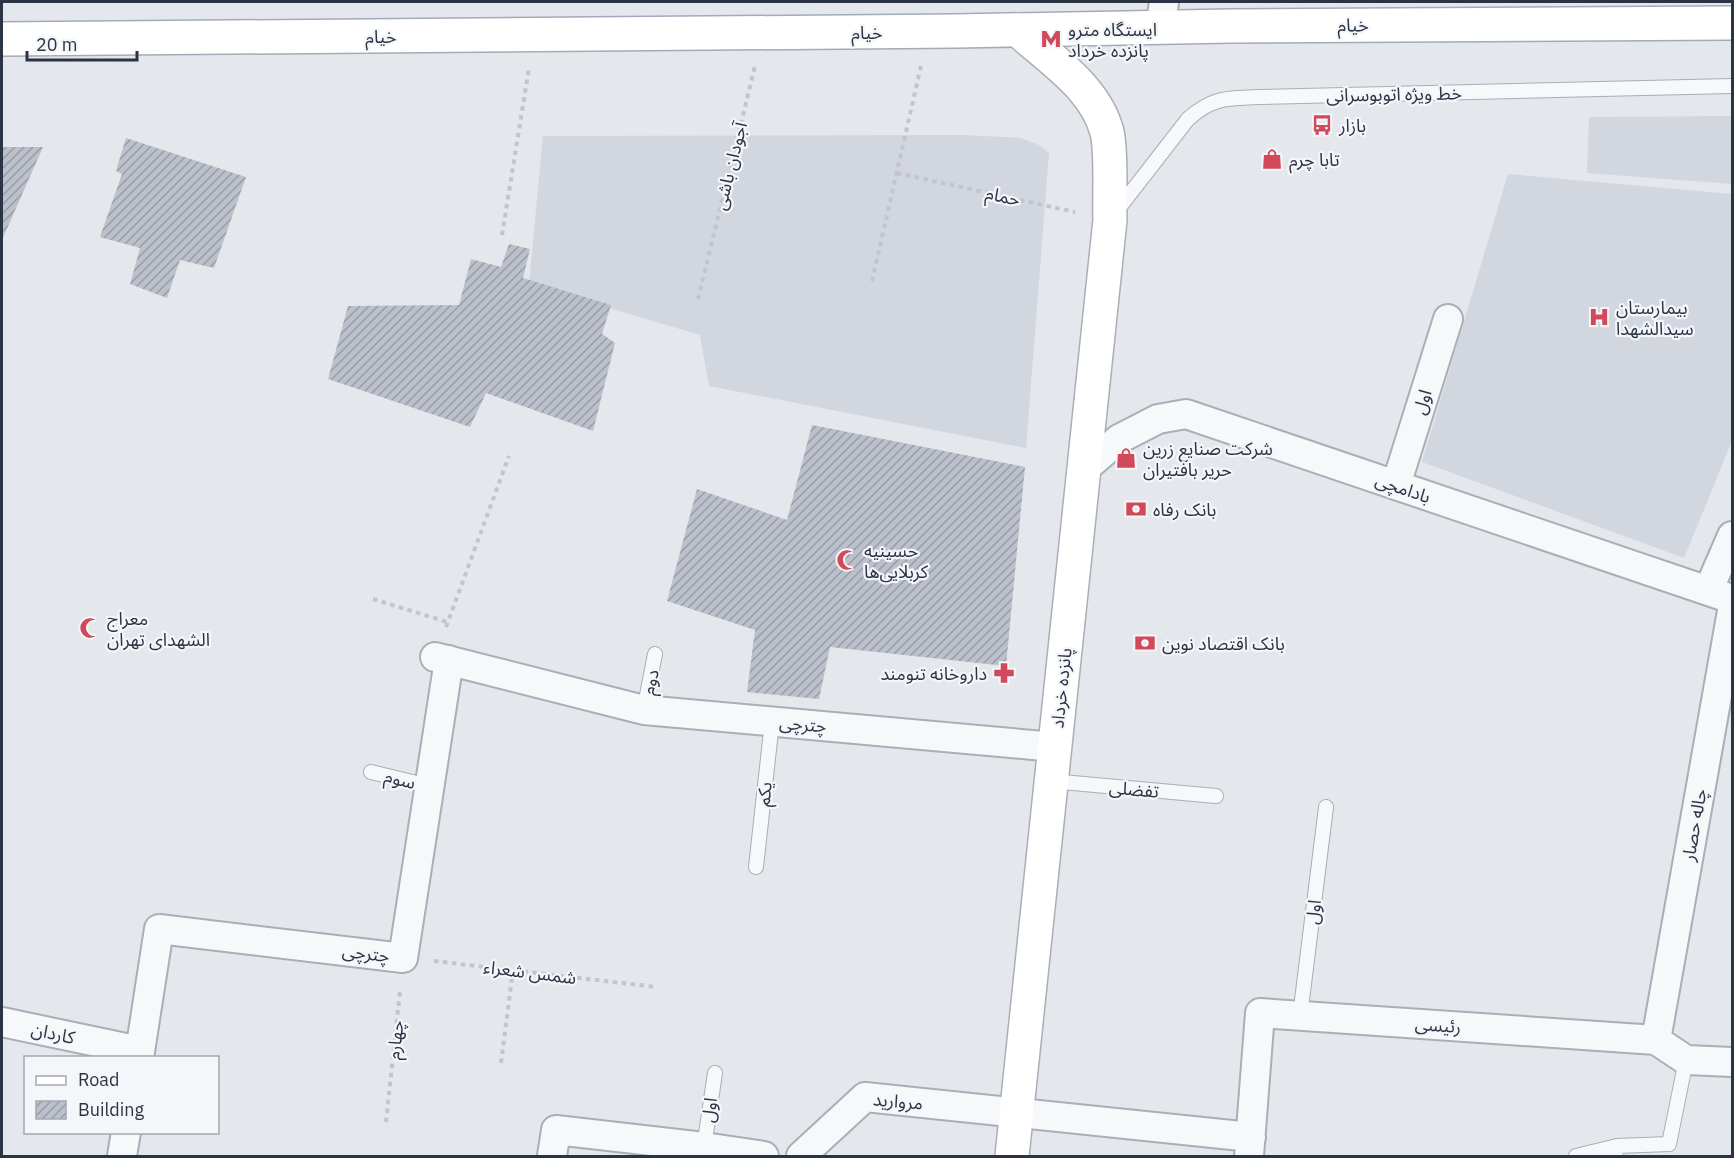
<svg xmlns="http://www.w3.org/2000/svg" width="1734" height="1158" viewBox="0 0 1734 1158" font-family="'IBM Plex Sans','Noto Sans Arabic',sans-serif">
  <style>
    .built { fill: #d2d6de }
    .building { fill: url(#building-hatch) }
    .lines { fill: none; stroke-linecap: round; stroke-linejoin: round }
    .lane-casing { stroke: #a9aeb7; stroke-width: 16 }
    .street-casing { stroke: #a9aeb7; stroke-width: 32 }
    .secondary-casing { stroke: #a9aeb7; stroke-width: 36 }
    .primary-casing { stroke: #a3abb8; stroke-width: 36 }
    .path { stroke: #c2c5cb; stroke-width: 4; stroke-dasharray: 4.5 4.5; stroke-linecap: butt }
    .lane { stroke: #f7f8fa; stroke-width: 14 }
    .street { stroke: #f7f8fa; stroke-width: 28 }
    .secondary { stroke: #fff; stroke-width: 33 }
    .primary { stroke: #fff; stroke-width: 33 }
    .labels { text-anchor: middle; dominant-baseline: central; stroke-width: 4.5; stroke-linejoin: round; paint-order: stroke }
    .street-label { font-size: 18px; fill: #2b3445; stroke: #f4f6f9 }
    .poi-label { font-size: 18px; fill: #2b3445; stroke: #f4f6f9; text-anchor: start }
  </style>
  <defs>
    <pattern id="building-hatch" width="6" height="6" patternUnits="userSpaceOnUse" patternTransform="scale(1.5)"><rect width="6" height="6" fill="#bbc0ca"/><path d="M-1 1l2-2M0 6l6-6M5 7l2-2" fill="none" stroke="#989da6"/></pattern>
  </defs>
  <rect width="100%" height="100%" fill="#e4e7ec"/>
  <path class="built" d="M1732,116V184L1587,173L1589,117Z
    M963,135L1021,138L1039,145L1049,153L1026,448L709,386L700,335L529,284L543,136Z
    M1508,174L1732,194V441L1684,558L1422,462Z"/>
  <path class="building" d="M126,138L246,177L214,268L180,260L167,298L130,284L140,248L100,237L122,174L116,171Z
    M2,147H43L2,240Z
    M509,244L530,249L523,278L611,305L602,334L615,343L593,431L486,393L470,427L328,379L348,306L459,305L471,259L501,267Z
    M812,425L1025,467L1006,666L830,647L819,699L747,692L755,630L667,601L697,489L787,520Z"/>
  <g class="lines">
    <g class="lane-casing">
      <path id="lane" d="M1115,213L1188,119C1212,97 1228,98 1260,97L1732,86
        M644,710L655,654
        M371,772L429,786
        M1051,781L1216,796
        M756,867L772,722
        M1300,1016L1326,807
        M704,1147L715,1073
        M1576,1156L1617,1146
        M1615,1156L1617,1146L1669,1144L1686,1060"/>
    </g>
    <g class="street-casing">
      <path id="street" d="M1160,28L1164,2
        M1084,469L1119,439L1158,419L1186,414L1732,599
        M1396,485L1448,319
        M1708,591L1732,536
        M435,657L644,710L1055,747
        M2,1022L140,1051
        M1656,1040L1732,611
        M139,1058L159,929L403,958L449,660
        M122,1156L126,1132
        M552,1156L556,1130L704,1147L764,1156
        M801,1156L865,1097L1251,1137
        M1249,1156L1260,1013L1656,1040L1686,1060L1732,1062"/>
    </g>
    <g class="secondary-casing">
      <path id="secondary" d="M1012,1156L1110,220C1109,196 1112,153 1107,132C1095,87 1051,60 1018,30"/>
    </g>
    <g class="primary-casing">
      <path id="primary" d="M2,39L956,31L1231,26L1732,23"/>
    </g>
    <path class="path" d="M897,173L1075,212
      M502,235L529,68
      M872,281L921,66
      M698,299L755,66
      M373,599L447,622
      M446,627L509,456
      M434,961L656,987
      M501,1063L513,970
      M386,1122L400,991"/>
    <use href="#lane" class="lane"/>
    <use href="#street" class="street"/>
    <use href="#secondary" class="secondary"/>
    <use href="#primary" class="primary"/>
  </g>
  <defs>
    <g id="metro-bare" transform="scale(1.62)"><path d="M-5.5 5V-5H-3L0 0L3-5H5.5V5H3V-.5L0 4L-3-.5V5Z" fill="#d1495b" stroke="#f4f6f9" stroke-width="2.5" paint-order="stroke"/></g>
    <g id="bus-bare" transform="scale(1.62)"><path d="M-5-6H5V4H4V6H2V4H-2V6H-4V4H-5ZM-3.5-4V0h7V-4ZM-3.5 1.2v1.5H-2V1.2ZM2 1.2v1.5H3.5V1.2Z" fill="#d1495b" stroke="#f4f6f9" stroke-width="2.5" paint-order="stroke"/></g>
    <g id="shop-bare" transform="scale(1.62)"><path d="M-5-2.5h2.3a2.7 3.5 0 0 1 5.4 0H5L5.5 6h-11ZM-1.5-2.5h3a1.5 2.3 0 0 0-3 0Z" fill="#d1495b" stroke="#f4f6f9" stroke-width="2.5" paint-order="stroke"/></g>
    <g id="hospital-bare" transform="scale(1.62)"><path d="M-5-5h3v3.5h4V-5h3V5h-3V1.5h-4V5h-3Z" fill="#d1495b" stroke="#f4f6f9" stroke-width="2.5" paint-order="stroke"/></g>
    <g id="bank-bare" transform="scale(1.62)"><path d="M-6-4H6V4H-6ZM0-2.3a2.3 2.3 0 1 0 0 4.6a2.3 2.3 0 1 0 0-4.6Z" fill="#d1495b" stroke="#f4f6f9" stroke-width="2.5" paint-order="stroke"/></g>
    <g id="mosque-bare" transform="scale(1.62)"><path d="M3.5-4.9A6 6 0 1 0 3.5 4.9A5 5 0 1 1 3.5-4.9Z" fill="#d1495b" stroke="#f4f6f9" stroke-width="2.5" paint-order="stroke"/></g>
    <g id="pharmacy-bare" transform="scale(1.62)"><path d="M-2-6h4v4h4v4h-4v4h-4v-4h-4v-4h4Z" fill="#d1495b" stroke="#f4f6f9" stroke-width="2.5" paint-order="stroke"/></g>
  </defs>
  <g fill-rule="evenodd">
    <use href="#metro-bare" x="1051" y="39"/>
    <use href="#bus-bare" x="1322" y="125"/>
    <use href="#shop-bare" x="1272" y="159"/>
    <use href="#hospital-bare" x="1599" y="317"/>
    <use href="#shop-bare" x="1126" y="458"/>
    <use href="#bank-bare" x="1136" y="509"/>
    <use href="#mosque-bare" x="847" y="560"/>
    <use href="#mosque-bare" x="90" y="628"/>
    <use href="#bank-bare" x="1145" y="643"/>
    <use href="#pharmacy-bare" x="1004" y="673"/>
  </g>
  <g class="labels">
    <g class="street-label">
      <text transform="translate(1353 25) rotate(-1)">خیام</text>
      <text x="867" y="32">خیام</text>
      <text x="381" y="36">خیام</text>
      <text transform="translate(1394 94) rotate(-1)">خط ویژه اتوبوسرانی</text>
      <text transform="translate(730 166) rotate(-76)">آجودان باشی</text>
      <text transform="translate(1003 196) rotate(12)">حمام</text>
      <text transform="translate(1422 402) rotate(-73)">اول</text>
      <text transform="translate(1403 488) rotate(19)">بادامچی</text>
      <text transform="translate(650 682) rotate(-78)">دوم</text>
      <text transform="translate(1061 688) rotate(-84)">پانزده خرداد</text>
      <text transform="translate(803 724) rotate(5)">چترچی</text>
      <text transform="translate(400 779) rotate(14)">سوم</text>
      <text transform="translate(1134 789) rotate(5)">تفضلی</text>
      <text transform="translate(764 794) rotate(-84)">یکم</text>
      <text transform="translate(1694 825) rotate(-80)">چاله حصار</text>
      <text transform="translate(1313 912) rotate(-83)">اول</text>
      <text transform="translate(366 953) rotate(7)">چترچی</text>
      <text transform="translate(530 972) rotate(7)">شمس شعراء</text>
      <text transform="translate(1438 1025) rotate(4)">رئیسی</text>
      <text transform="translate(53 1033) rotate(12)">کاردان</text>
      <text transform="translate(395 1040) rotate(-84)">چهارم</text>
      <text transform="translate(898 1101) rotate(5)">مروارید</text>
      <text transform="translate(709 1110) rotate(-82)">اول</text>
    </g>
    <g class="poi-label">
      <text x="1068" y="29">ایستگاه مترو<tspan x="1068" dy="21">پانزده خرداد</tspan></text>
      <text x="1339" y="125">بازار</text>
      <text x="1289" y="159">تابا چرم</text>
      <text x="1616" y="307">بیمارستان<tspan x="1616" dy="21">سیدالشهدا</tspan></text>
      <text x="1143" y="448">شرکت صنایع زرین<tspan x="1143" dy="21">حریر بافتیران</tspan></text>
      <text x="1153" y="509">بانک رفاه</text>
      <text x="864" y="550">حسینیه<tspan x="864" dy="21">کربلایی‌ها</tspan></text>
      <text x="107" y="618">معراج<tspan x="107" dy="21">الشهدای تهران</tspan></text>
      <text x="1162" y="643">بانک اقتصاد نوین</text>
      <text x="987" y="673" text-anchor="end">داروخانه تنومند</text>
    </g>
  </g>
  <rect width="1734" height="1158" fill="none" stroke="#2b3445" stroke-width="6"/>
  <rect x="24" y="1056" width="195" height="78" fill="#f4f6f9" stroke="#a4a8b1" stroke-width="1.5"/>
  <rect x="36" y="1076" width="30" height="9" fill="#ffffff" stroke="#a4a8b1" stroke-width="1.5"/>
  <text x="78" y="1086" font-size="18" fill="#2b3445">Road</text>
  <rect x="36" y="1101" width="30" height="18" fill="url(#building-hatch)" stroke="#a4a8b1" stroke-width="1.5"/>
  <text x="78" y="1116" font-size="18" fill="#2b3445">Building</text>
  <path d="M27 51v9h110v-9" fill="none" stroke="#2b3445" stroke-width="3"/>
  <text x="36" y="51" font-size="18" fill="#2b3445" stroke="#f4f6f9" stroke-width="4.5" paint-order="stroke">20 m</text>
</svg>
